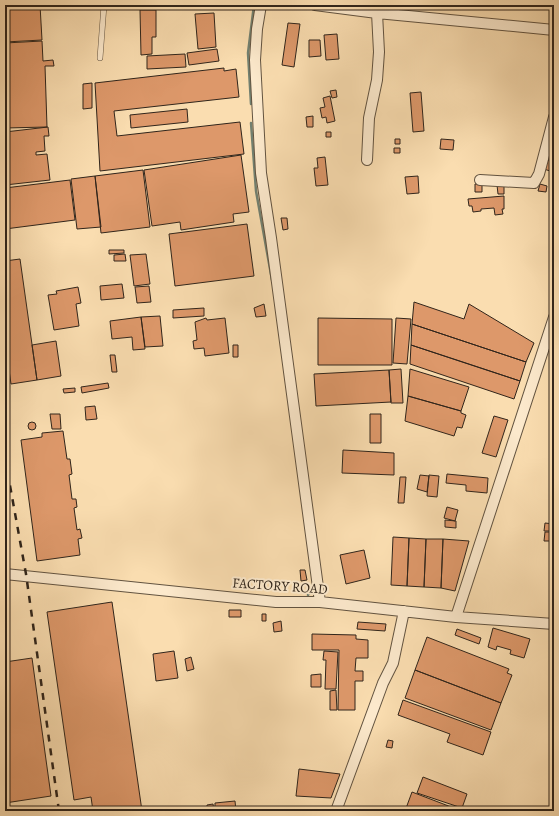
<svg xmlns="http://www.w3.org/2000/svg" width="559" height="816" viewBox="0 0 559 816" font-family="Alegreya,serif">
  <style>
    .lines { fill: none; stroke-linecap: round; stroke-linejoin: round }
    .stream { stroke: #728070; stroke-width: 2.5 }
    .building { fill: #dd986a; stroke: #30251b }
    .lane-casing { stroke: #625340; stroke-width: 6 }
    .street-casing { stroke: #625340; stroke-width: 12 }
    .lane { stroke: #fce9cc; stroke-width: 5 }
    .street { stroke: #fce9cc; stroke-width: 10 }
    .rail { stroke: #30251b; stroke-width: 2.5; stroke-dasharray: 7 7; stroke-linecap: butt }
    .labels { text-anchor: middle; dominant-baseline: central; stroke-width: 4; stroke-linejoin: round; paint-order: stroke }
    .street-label { font-size: 14px; fill: #30251b; stroke: #fce9cc }
  </style>
  <rect width="100%" height="100%" fill="#faddb0"/>
  <filter id="stains"><feTurbulence type="fractalNoise" baseFrequency=".005" numOctaves="4"/><feColorMatrix values="0 0 0 0 .2 0 0 0 0 .09 0 0 0 0 .02 0 0 0 .5 -.17"/></filter>
  <radialGradient id="worn" r=".72"><stop offset=".6" stop-color="#630" stop-opacity="0"/><stop offset="1" stop-color="#630" stop-opacity=".3"/></radialGradient>
  <g class="lines">
    <path class="stream" d="M251,104L248,53L254,5
      M251,123L256,191L272,280
      M308,595L313,588"/>
  </g>
  <path class="building" d="M5,5H40L42,40L5,42Z
    M140,10H156V37H152V54L141,55Z
    M214,13L216,47L198,49L195,14Z
    M288,23L300,24L294,67L282,65Z
    M337,34L339,59L326,60L324,35Z
    M309,40H320L321,56L309,57Z
    M42,41L43,61L53,60L54,66H45L47,127L5,128V43Z
    M217,49L219,61L189,65L187,53Z
    M185,54L186,67L147,69V56Z
    M224,68V71L236,69L239,97L114,111L117,136L240,122L244,154L100,171L95,83Z
    M92,83V108L83,109V84Z
    M336,90L337,97L332,98L330,91Z
    M421,92L424,131L413,132L410,93Z
    M330,96L335,121L327,123L326,117L322,118L320,108L325,107L323,98Z
    M187,109L188,122L131,128L130,115Z
    M313,116V127H307L306,117Z
    M48,127L49,136H44L45,151L36,152V155L47,154L50,180L5,185V132Z
    M326,132H331V137H326Z
    M395,139H400V144H395Z
    M441,139L454,140L453,150L440,149Z
    M394,148H400V153H394Z
    M241,155L249,212L233,214L234,222L181,230L180,222L152,226L144,170Z
    M325,157L328,185L316,186L314,168H318L317,158Z
    M547,160L554,162L553,172L544,169Z
    M143,170L150,227L101,233L95,176Z
    M95,176L101,227L77,229L71,179Z
    M418,176L419,193L407,194L405,177Z
    M70,180L75,220L5,229V188Z
    M482,183V192H475V184Z
    M540,184L547,186L546,192L538,191Z
    M497,185H504V194H498Z
    M504,196V209H502L503,214L495,215L494,208L481,209V211L473,212L472,206H469L468,199Z
    M281,218H287L288,229L283,230Z
    M247,224L254,276L175,286L169,234Z
    M109,250H124V253L109,254Z
    M125,254L126,261H114V255Z
    M146,254L150,284L134,286L130,255Z
    M20,259L37,380L11,384L5,341V261Z
    M122,284L124,298L101,300L100,286Z
    M149,286L151,302L137,303L135,287Z
    M78,287L81,303L76,304L79,326L54,330L48,295L57,294L56,291Z
    M414,302L464,319L469,304L534,343L526,362L412,324Z
    M264,304L266,316L256,317L254,308Z
    M204,308V316L173,318V310Z
    M160,316L163,346L145,347L141,317Z
    M141,317L145,349L133,350L132,337L112,339L110,321Z
    M206,318L207,320L225,318L229,353L205,356L204,348L194,349L193,341L197,340L195,322Z
    M318,318L392,319V365H318Z
    M396,318L411,319L407,364L393,363Z
    M412,324L526,362L520,381L411,345Z
    M56,341L61,376L37,380L32,345Z
    M233,345H238V357H233Z
    M411,345L520,381L514,399L410,364Z
    M110,355H115L117,372H112Z
    M401,369L403,403H391L389,370Z
    M410,369L469,387L461,411L408,396Z
    M389,370L391,402L316,406L314,374Z
    M108,383L109,388L82,393L81,387Z
    M75,388V392L64,393L63,389Z
    M408,396L461,411V413L466,415L462,428L457,427L454,436L405,421Z
    M95,406L97,419L86,420L85,407Z
    M50,414H60L61,429H52Z
    M370,414H381V443H370Z
    M494,416L508,420L496,457L482,453Z
    M28 426a4 4 0 1 1 8 0a4 4 0 1 1-8 0Z
    M63,431L67,459H70L72,474L69,475L72,499H76L77,507L74,508L77,530L80,529L82,538L78,539L80,555L37,561L21,440L42,437V433Z
    M343,450L394,453V475L342,473Z
    M447,474L488,478L487,493L466,491V485L446,483Z
    M420,475L429,476L427,492L417,489Z
    M429,475L439,476L437,497L427,496Z
    M400,477H406L404,503H398Z
    M447,507L458,510L455,521L444,518Z
    M445,520L456,521V528L445,527Z
    M545,523L554,524V531H544Z
    M545,532H554V541H544Z
    M393,537L409,538L407,586L391,585Z
    M409,538L426,539L424,587L407,586Z
    M426,539H443L441,588L424,587Z
    M443,539L469,541L455,591L441,588Z
    M364,550L370,578L346,584L340,555Z
    M300,570H305L307,580L301,581Z
    M112,602L142,811H93L91,797L74,800L47,612Z
    M229,610H241V617H229Z
    M262,614H266V621H262Z
    M281,621L282,631L274,632L273,623Z
    M358,622L386,624L385,631L357,629Z
    M493,628L530,639L524,658L510,654L511,650L497,646L496,650L488,647Z
    M457,629L481,638L479,644L455,635Z
    M312,634L356,635V639L368,640V658H356L355,671H363V681H355V710H338L339,650H312Z
    M427,637L509,669L507,673L512,675L501,703L415,670Z
    M174,651L178,678L156,681L153,654Z
    M324,651L338,652L336,689H325L326,660H323Z
    M191,657L194,669L187,671L185,659Z
    M32,658L51,796L5,803V662Z
    M415,670L501,703L491,730L405,698Z
    M321,674V687H311V675Z
    M336,690L337,710H330V691Z
    M403,700L491,732L483,755L447,742L450,734L398,715Z
    M388,740L393,741L392,748L386,747Z
    M299,769L340,774L331,798L296,796Z
    M553,772L554,811H549Z
    M423,777L467,794L462,808L417,793Z
    M412,792L459,810V811H405Z
    M235,801L236,811H215V803Z
    M213,804L214,811H207V805Z"/>
  <g class="lines">
    <g class="lane-casing">
      <path id="lane" d="M100,58L104,5"/>
    </g>
    <g class="street-casing">
      <path id="street" d="M261,5L257,29L255,60L261,173L271,238L320,602
        M315,5L377,13L554,30
        M367,160L369,118L377,80L379,52L377,13
        M480,180L534,183L539,174L554,117
        M5,574L276,602H320L456,617L554,624
        M456,617L554,317
        M336,811L383,683L393,663L404,611"/>
    </g>
    <use href="#lane" class="lane"/>
    <use href="#street" class="street"/>
    <path class="rail" d="M5,458L26,574L59,811"/>
  </g>
  <g class="labels">
    <g class="street-label">
      <text transform="translate(280 586) rotate(4)">FACTORY ROAD</text>
    </g>
  </g>
  <rect width="559" height="816" fill="none" stroke="#faddb0" stroke-width="20"/>
  <rect x="6" y="6" width="547" height="804" fill="none" stroke="#30251b" stroke-width="2"/>
  <rect x="10" y="10" width="539" height="796" fill="none" stroke="#30251b"/>
  <rect width="100%" height="100%" filter="url(#stains)"/>
  <rect width="100%" height="100%" fill="url(#worn)"/>
</svg>
